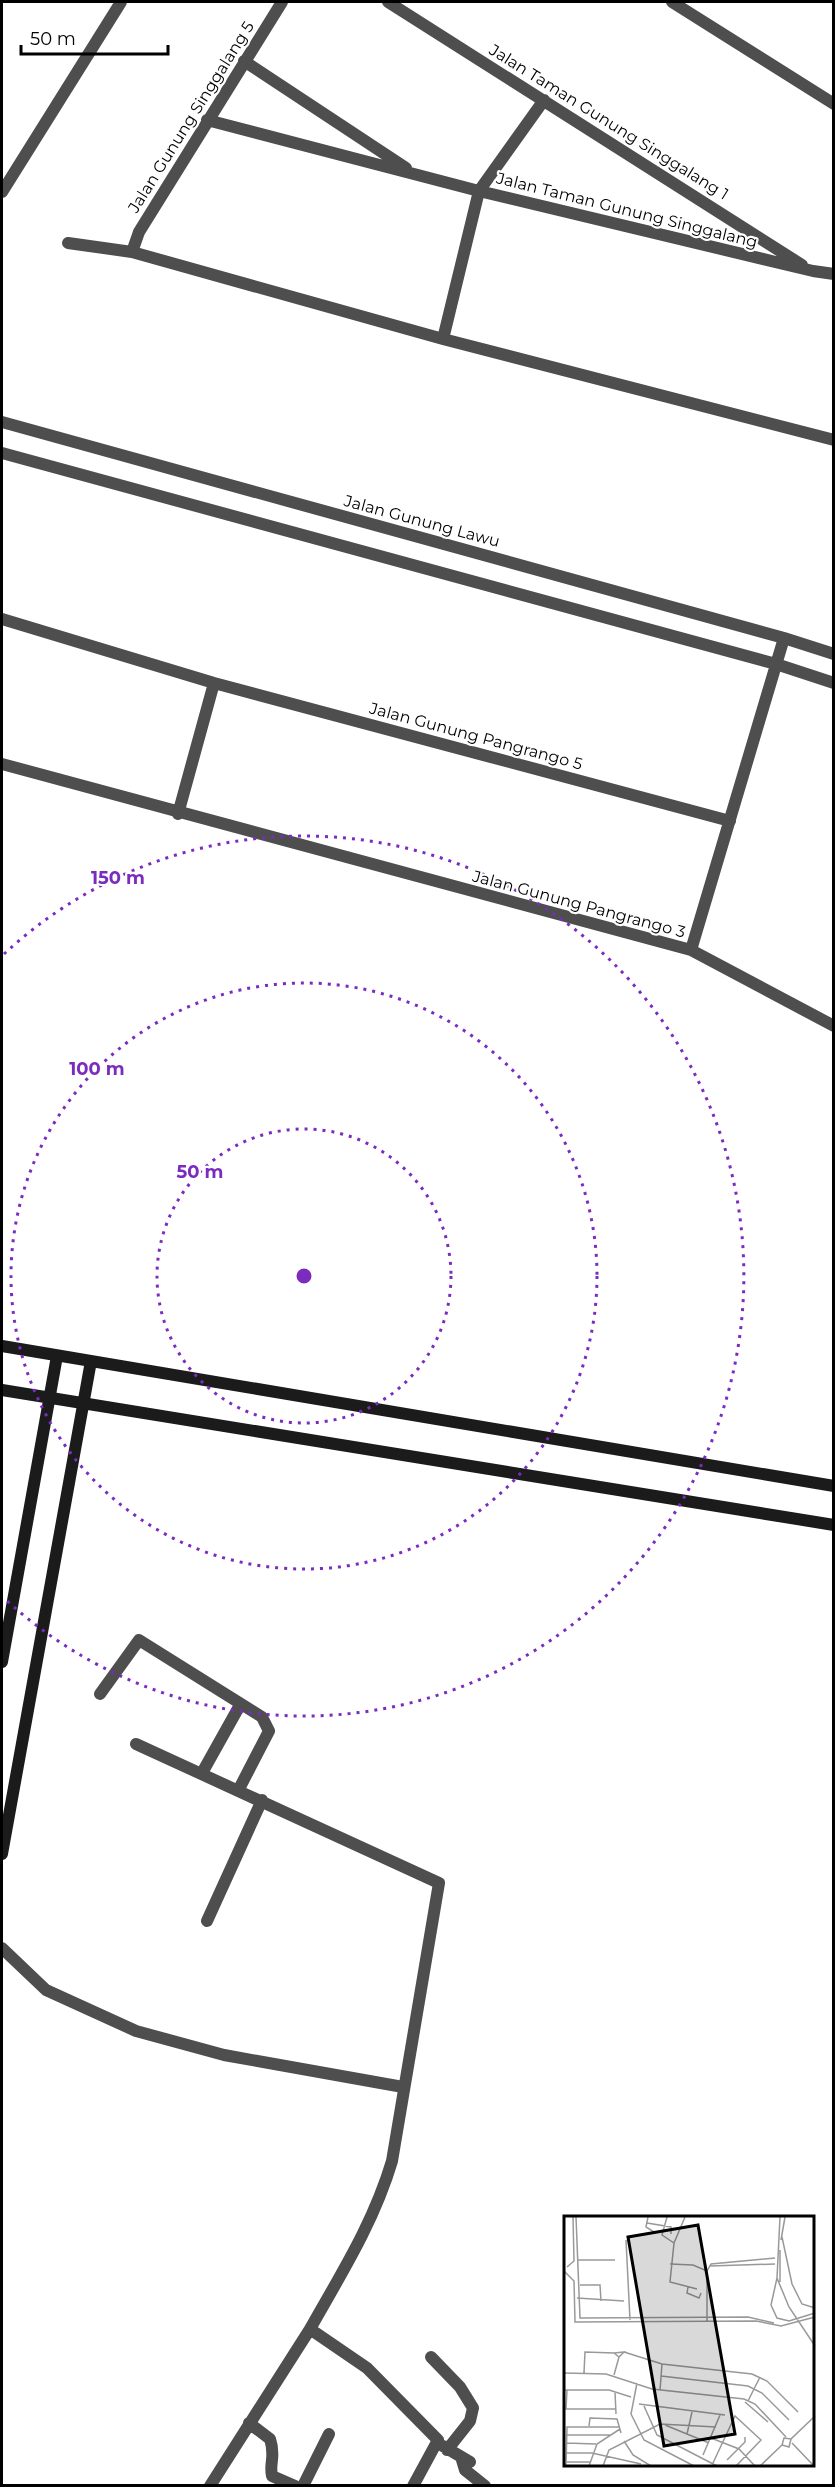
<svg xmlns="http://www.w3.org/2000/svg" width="835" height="2487" viewBox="0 0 835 2487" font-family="Montserrat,sans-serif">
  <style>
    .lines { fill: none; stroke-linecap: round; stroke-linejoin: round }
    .street { stroke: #4e4e4e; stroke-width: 12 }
    .secondary { stroke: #1b1b1b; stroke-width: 12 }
    .ring { fill: none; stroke: #7b2cbf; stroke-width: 3; stroke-dasharray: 3 6 }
    .labels { text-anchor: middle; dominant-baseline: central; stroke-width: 4.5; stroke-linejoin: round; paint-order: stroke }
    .street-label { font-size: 16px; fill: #000; stroke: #fff }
    .inset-road { fill: none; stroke: #999; stroke-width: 1.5 }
    .view { fill: #000; fill-opacity: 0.15; stroke: #000; stroke-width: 3 }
    .inset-edge { fill: none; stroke: #000; stroke-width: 3 }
    .centre { fill: #7b2cbf; stroke: #fff; stroke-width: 3 }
    .ring-label { font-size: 18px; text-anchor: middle; font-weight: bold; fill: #7b2cbf; stroke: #fff; stroke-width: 4.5; stroke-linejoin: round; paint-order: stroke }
  </style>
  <rect width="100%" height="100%" fill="#fff"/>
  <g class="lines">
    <path class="street" d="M388,2L802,265
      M672,2L834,104
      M244,61L406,168
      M207,120L479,191L813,271L834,274
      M2,192L121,2
      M68,243L132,252L443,339L834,440
      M132,252L139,232L282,2
      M443,339L479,191L544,100
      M2,422L784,638L834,654
      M2,453L776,664L834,683
      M2,619L214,683L730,821
      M2,764L691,950L834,1026
      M178,814L214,683
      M691,950L784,638
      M100,1694L139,1640L262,1717L269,1731L239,1789
      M136,1744L439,1883L392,2161C374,2222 341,2274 310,2329L367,2368L438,2440L413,2486
      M202,1773L240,1705
      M207,1921L262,1800
      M2,1948L46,1990L136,2031L224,2055L403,2087
      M431,2357L460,2387L473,2408L470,2421L447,2450
      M249,2423L270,2439C276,2456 269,2463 272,2476L295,2486
      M443,2446L470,2462
      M462,2460L465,2470L485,2486
      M210,2486L310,2329
      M303,2486L329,2434"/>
    <path class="secondary" d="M2,1346L834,1486
      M2,1390L834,1525
      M2,1662L57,1356
      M2,1854L91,1361"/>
  </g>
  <g class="ring">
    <circle cx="304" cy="1276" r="147"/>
    <circle cx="304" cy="1276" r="293"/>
    <path d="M4 954A440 440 0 1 1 4 1598"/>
  </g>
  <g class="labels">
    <g class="street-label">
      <text transform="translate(191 117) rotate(-58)">Jalan Gunung Singgalang 5</text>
      <text transform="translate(609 122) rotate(32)">Jalan Taman Gunung Singgalang 1</text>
      <text transform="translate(627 210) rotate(14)">Jalan Taman Gunung Singgalang</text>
      <text transform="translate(422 521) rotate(15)">Jalan Gunung Lawu</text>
      <text transform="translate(476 736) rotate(15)">Jalan Gunung Pangrango 5</text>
      <text transform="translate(579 904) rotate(15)">Jalan Gunung Pangrango 3</text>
    </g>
  </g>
  <g transform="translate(564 2216)">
    <rect width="250" height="250" fill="#fff"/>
    <path class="inset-road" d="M12,1L16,102L184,101L210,107M84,1L82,11L90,16M103,1L98,19L110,27L106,66L133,73M216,1L213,62L225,91L251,130M83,7L107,11V18M218,21L228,68L238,88L251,92M62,24L66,104M217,24L221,1M110,27L121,1M216,34V66M13,44H51M106,48L129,49L143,55M146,50L211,48M3,51L10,45L9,1M0,55L10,65L11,106L192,105L217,110L251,101M213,62L207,89L213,102L225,105L251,97M16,69H36L37,85M124,71L123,77L135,82L137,77M13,82L60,85M143,105V55L147,48L211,42M60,136L98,148L188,158L203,165L234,196M0,157L42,158L88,173L180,183L191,188L222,221M20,157L21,136L50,137L55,141L60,136L50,137M50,159L55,141M97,160L184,170L198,177L225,204M73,167L67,198L80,224L130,250M0,174H45L67,181M3,174L2,193H51M96,174L98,148M51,176L52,198M184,185L196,161M181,186L204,206M75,188L161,199M80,190L93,219L153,250M101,209L145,227M25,210L26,202L53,203L57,217M123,218L128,196M2,219H46M147,222L175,233L191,250M227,223L220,222L218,229L225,231L227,223L251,200M60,225L69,239L87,250M2,227L32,228M228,227L250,250M2,237H28L77,248M139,239L156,199M163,244L181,226V221M3,246H26M149,247L171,200L197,224L172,250M2,250L3,211H55M25,250L33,228L56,213M39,250L45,234L96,208L152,211M196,250L218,229"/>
    <path class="view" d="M134,9L171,218L100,230L64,21Z"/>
    <rect width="250" height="250" class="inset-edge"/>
  </g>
  <circle cx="304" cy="1276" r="9" class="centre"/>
  <g class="ring-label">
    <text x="118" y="884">150 m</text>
    <text x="97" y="1075">100 m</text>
    <text x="200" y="1178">50 m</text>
  </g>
  <rect width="835" height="2487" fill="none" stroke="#000000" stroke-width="6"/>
  <path d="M21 45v9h147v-9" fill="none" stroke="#000000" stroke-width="3"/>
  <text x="30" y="45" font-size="18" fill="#000000" stroke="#ffffff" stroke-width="4.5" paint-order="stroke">50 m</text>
</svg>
